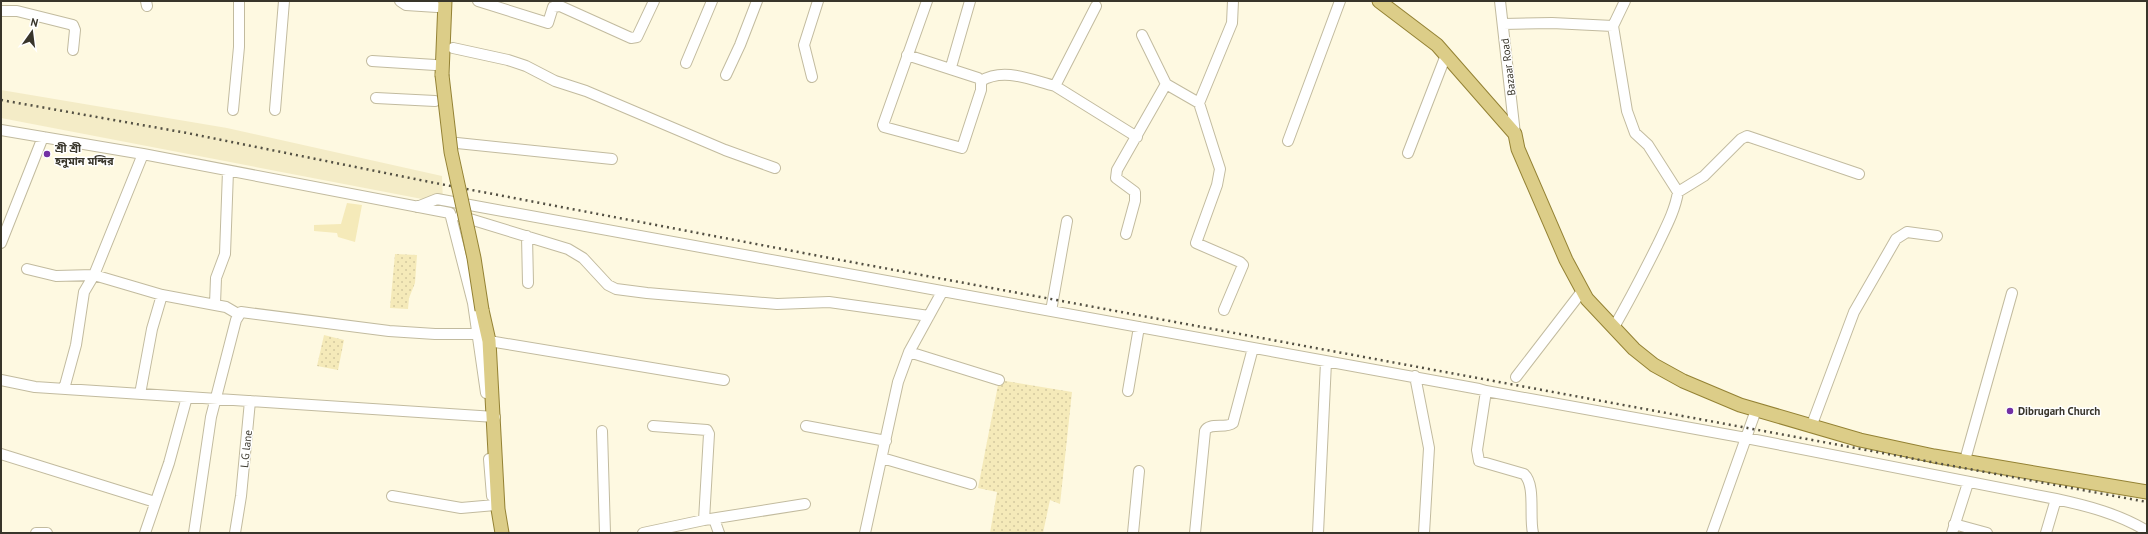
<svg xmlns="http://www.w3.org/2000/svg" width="2148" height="534" viewBox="0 0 2148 534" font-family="'PT Sans','Noto Sans Bengali',sans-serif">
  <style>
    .built { fill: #f4ecc7 }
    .green { fill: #f5eab9 }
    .park { fill: url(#park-dots) }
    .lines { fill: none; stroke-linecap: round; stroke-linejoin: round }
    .minor-casing { stroke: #c2bb9f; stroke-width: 12 }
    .major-casing { stroke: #948234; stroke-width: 15 }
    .minor { stroke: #fff; stroke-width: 10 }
    .major { stroke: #dccd88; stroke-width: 13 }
    .rail { stroke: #535043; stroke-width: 2.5; stroke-dasharray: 2 4; stroke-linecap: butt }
    .major-bridge-casing { stroke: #948234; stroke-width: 15; stroke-linecap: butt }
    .major-bridge { stroke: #dccd88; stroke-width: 13 }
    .poi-dot { fill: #7230a4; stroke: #fff; stroke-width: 1.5 }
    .labels { text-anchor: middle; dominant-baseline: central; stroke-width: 3; stroke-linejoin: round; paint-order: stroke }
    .street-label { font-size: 11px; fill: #38352a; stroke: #fff }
    .poi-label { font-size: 11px; font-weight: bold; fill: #38352a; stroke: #fff; text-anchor: start }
  </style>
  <defs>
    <pattern id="park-dots" width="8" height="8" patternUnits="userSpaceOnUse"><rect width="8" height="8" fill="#f5eab9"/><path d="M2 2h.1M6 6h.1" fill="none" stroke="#d3c99f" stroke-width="1.8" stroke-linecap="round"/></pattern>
  </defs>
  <rect width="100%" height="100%" fill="#fef9e1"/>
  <path class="built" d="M1,90L227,128L442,176L443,203L1,118Z"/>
  <path class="green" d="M347,203L362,205L355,242L338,237L337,233L314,231V225L341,224Z"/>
  <path class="park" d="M395,254L417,255L415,283L409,298L408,309L390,308Z
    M324,335L344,340L338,370L317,366Z
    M999,380L1072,392L1060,504L1050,500L1043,533H990L997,492L978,488Z"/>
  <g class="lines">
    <g class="minor-casing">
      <path id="minor" d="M146,1L147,6
        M400,1L406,5L437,7
        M478,1L548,23L553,7L560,6L631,38L637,37L654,1
        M1500,1L1515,134
        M1625,1L1613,26L1627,111L1635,133L1648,145L1678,192L1704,176L1741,139L1747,136L1859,174
        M1,11H17L73,25L75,30L73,50
        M1503,24L1552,23L1613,26
        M1142,35L1166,84
        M453,48L508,60L526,66L555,81L586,91L725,150L775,168
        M907,55L978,78L981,81V90L962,148L884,127L883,125L927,1
        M372,61L435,65
        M686,63L712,1
        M951,67L970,1
        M726,75L740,45L757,1
        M812,77L804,45L818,1
        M981,81C1004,67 1031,80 1055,86L1096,6
        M1055,86L1137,137
        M376,98L435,101
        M233,110L239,47V1
        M275,110L284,1
        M1,130L143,154L450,213L473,303L486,393
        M1288,141L1340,1
        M457,143L612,159
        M1408,153L1446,55
        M417,207L437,199L1479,389L1486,391L1477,450L1479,461L1524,474C1536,485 1529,517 1533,533
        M460,216L568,249L583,258L608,285L616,289L647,293L777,304L829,302L929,316
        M1126,234L1135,201V192L1116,178L1117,170L1166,84L1199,103
        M527,236L528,283
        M1,243L43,137
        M27,269L56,276L94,275L162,295L226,307L238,314
        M215,304L216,278L225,254L228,171
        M1224,310L1243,265L1240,262L1196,243L1217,185L1220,169L1199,103L1232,23L1233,1
        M1051,311L1067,221
        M1614,327C1629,301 1643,274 1657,246C1665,229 1675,211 1678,192
        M489,341L724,380
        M909,352L999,380
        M1415,376L1429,448L1424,533
        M1516,377L1583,290
        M1,380L35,387L495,417
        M64,389L76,345L84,292L94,275L143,154
        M1128,391L1139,327
        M1486,391L1746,438L2056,499C2088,506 2119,514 2147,531
        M140,394L152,329L162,295
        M653,426L707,430L709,434L704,520
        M806,426L886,441
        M1811,427L1854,312L1896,239L1907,232L1937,236
        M602,431L605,533
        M1,454L155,502
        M882,458L971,484
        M489,459L492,496
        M1965,460L2012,293
        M392,496L461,508L495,505
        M714,519L719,533
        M1954,524L1987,533
        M36,533H47
        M145,533L169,463L187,397
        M194,533L211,417L236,320L241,312L389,331L435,334H478
        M235,533L241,496L250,401
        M643,533L704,520L805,504
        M865,533L898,382L909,352L942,292
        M1133,533L1139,471
        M1195,533L1205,431C1209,422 1226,429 1233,423L1253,348
        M1318,533L1326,362
        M1712,533L1756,410
        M1952,533L1968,483
        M2046,533L2056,499"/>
    </g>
    <g class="major-casing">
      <path id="major" d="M1379,1L1437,45L1515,134L1518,149L1566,260L1587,299L1634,349L1654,365L1683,381L1740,405L1860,440L1934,456L2147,492
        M442,75L445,1
        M482,310L489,341L498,509L502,533"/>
    </g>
    <use href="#minor" class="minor"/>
    <use href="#major" class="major"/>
    <path class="rail" d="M1,100L187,133L435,183L835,259L2147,502"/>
    <g class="major-bridge-casing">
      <path id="major-bridge" d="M442,75L451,152L474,258L482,310"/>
    </g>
    <use href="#major-bridge" class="major-bridge"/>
  </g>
  <g class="poi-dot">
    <circle cx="47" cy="154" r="4"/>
    <circle cx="2010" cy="411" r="4"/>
  </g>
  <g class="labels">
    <g class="street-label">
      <text transform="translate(1508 67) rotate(-97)">Bazaar Road</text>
      <text transform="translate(246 449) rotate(-84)">L.G lane</text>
    </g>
    <g class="poi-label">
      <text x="55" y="148">শ্রী শ্রী<tspan x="55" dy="13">হনুমান মন্দির</tspan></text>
      <text x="2018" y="411">Dibrugarh Church</text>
    </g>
  </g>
  <rect width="2148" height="534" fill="none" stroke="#38352a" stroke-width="4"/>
  <g transform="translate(32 32) rotate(14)" stroke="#ffffff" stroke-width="3" paint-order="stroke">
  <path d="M0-3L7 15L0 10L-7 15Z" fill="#38352a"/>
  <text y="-6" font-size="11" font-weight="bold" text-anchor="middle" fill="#38352a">N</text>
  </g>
</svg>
